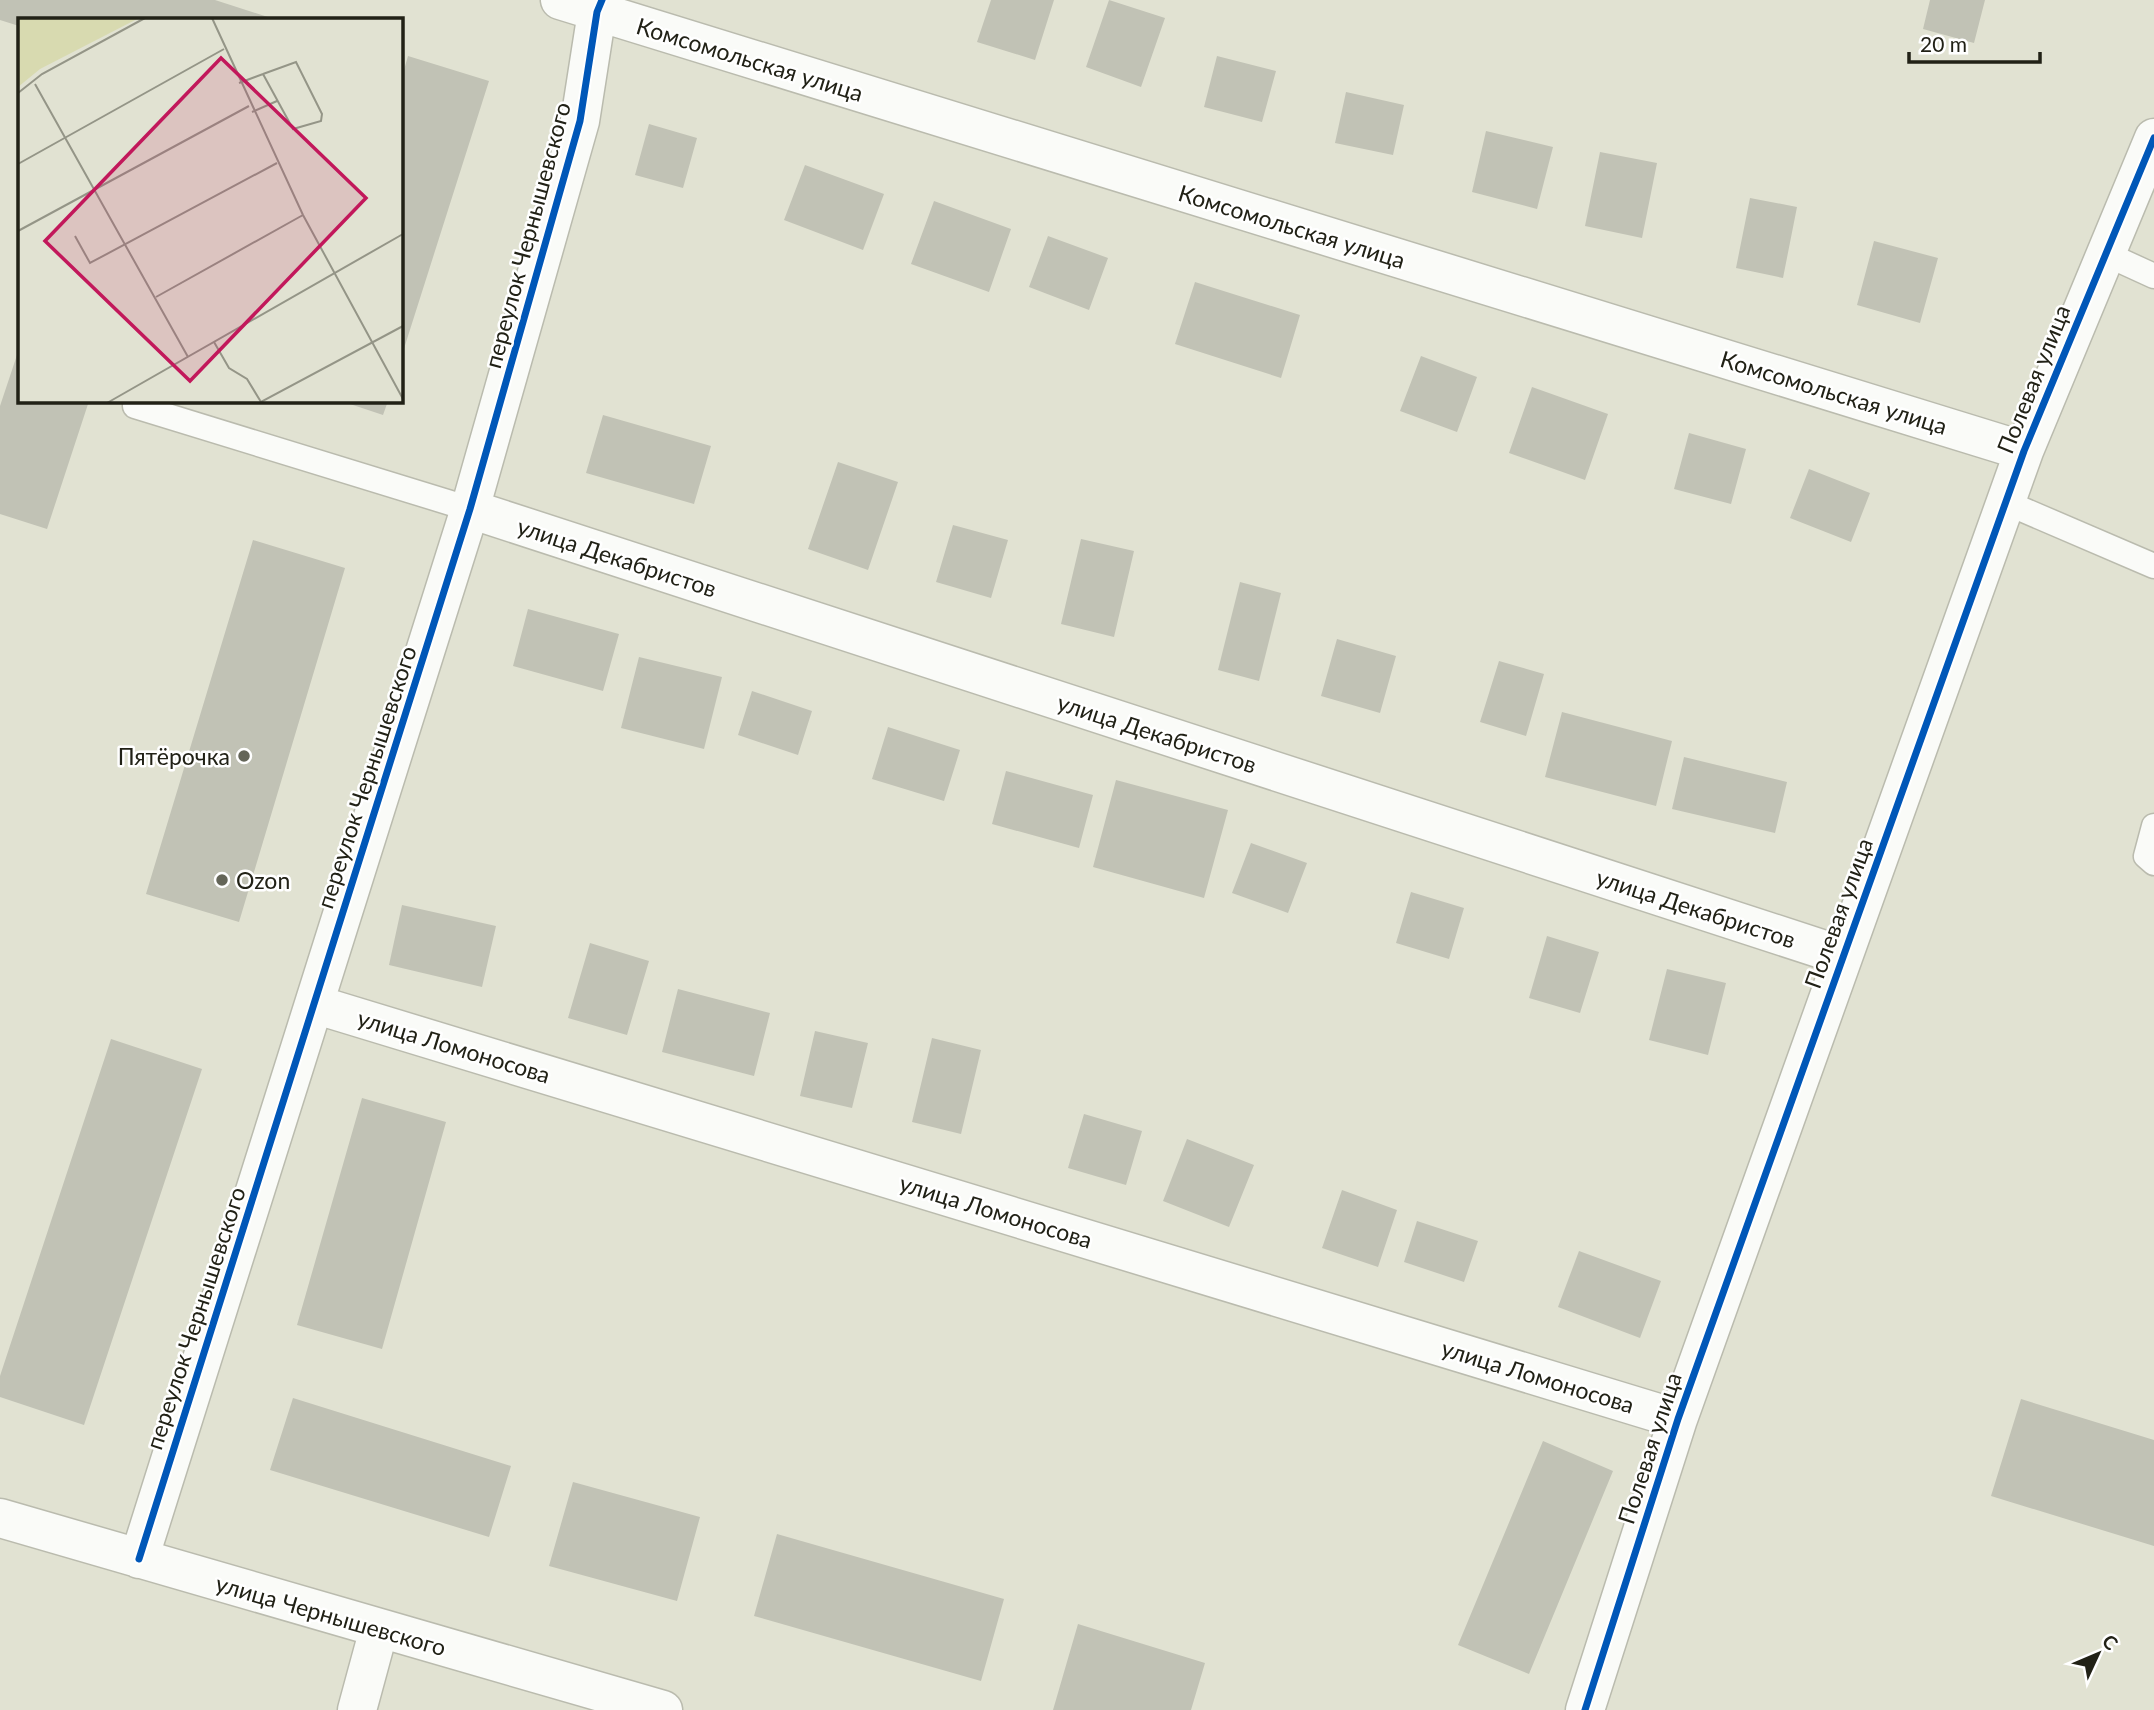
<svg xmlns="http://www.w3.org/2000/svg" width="2154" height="1710" viewBox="0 0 2154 1710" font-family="Lato,sans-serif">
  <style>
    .building { fill: #c1c2b5 }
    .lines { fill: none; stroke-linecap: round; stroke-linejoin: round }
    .lane-casing { stroke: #babbae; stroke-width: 27 }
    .street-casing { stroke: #babbae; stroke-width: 41 }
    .lane { stroke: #fafbf8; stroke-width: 24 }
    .street { stroke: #fafbf8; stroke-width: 38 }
    .cycleway-casing { stroke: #fff; stroke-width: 11 }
    .cycleway { stroke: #0057b8; stroke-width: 7 }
    .poi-dot { fill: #646558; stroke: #fff; stroke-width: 2.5 }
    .labels { text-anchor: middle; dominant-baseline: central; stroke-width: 5; stroke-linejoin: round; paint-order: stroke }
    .street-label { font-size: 23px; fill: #212116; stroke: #fff }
    .poi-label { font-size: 23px; fill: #212116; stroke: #fff; text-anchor: end }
    .inset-road { fill: none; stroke: #949587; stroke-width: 2 }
    .view { fill: #c2185b; fill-opacity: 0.15; stroke: #c2185b; stroke-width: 3.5 }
    .inset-edge { fill: none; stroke: #212116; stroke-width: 3.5 }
  </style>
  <rect width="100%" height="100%" fill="#e1e2d2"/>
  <path class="building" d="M0,0H215L274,19H19V26L0,20Z
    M991,0H1054L1035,60L977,42Z
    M1109,0L1165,18L1141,87L1086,67Z
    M1930,0H1985L1974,43L1923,29Z
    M408,56L489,81L401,358V80Z
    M1217,56L1276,71L1262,122L1204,107Z
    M1346,92L1404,105L1393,155L1335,143Z
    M649,124L697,138L683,188L635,175Z
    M1486,131L1553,147L1537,209L1472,192Z
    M1600,152L1657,163L1642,238L1585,226Z
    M805,165L884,194L863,250L784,220Z
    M1750,198L1797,207L1783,278L1736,268Z
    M934,201L1011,229L989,292L911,264Z
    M1048,236L1108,258L1089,310L1029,287Z
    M1874,241L1938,258L1920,323L1857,305Z
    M1195,282L1300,315L1281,378L1175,344Z
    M19,349V401H89L47,529L0,514V406Z
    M1421,356L1477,377L1457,432L1400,411Z
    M1532,387L1608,414L1585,480L1509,453Z
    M341,401H388L383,415Z
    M603,415L711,446L694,504L586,473Z
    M1689,433L1746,449L1731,504L1674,489Z
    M838,462L898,482L868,570L808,549Z
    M1809,469L1870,493L1851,542L1790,518Z
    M953,525L1008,540L991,598L936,582Z
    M1081,539L1134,551L1114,637L1061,624Z
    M253,540L345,568L239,922L146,894Z
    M1240,582L1281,593L1259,681L1218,670Z
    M528,609L619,634L603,691L513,666Z
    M1337,639L1396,656L1380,713L1321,696Z
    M639,657L722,677L704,749L621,728Z
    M1499,661L1544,674L1526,736L1480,722Z
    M752,691L812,711L798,755L738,735Z
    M1562,712L1672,741L1656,806L1545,777Z
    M888,727L960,750L944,801L872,779Z
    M1684,757L1787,782L1775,833L1672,809Z
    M1006,771L1093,795L1079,848L992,824Z
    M1116,780L1228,810L1204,898L1093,867Z
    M1251,843L1307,863L1288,913L1232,893Z
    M1411,892L1464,908L1449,959L1396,943Z
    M402,905L496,926L482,987L389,965Z
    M1547,936L1599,952L1580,1013L1529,998Z
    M590,943L649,961L627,1035L568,1018Z
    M1667,969L1726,983L1708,1055L1649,1040Z
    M678,989L770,1013L754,1076L662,1052Z
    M815,1031L868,1043L852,1108L800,1096Z
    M932,1038L981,1050L961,1134L912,1122Z
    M111,1039L202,1069L84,1425L0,1397V1376Z
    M362,1098L446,1122L382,1349L297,1325Z
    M1084,1114L1142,1131L1126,1185L1068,1168Z
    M1187,1139L1254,1165L1229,1227L1163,1201Z
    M1342,1190L1397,1210L1378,1267L1322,1248Z
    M1417,1221L1478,1241L1464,1282L1404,1262Z
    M1579,1251L1661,1281L1640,1338L1558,1307Z
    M293,1398L511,1466L489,1537L270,1470Z
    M2021,1399L2154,1440V1546L1991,1496Z
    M1543,1441L1613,1471L1529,1674L1458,1645Z
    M573,1482L700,1517L677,1601L549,1566Z
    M777,1534L1004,1599L981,1681L754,1616Z
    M1078,1624L1205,1663L1191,1710H1053Z"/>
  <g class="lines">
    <g class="lane-casing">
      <path id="lane" d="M2106,254L2154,276
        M136,401L135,406L470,509
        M2005,502L2154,566
        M2154,826L2146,856L2154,863"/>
    </g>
    <g class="street-casing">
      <path id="street" d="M560,0L2024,451
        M470,509L1843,956
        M314,1004L1678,1419
        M0,1518L663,1710
        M139,1559L470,509L580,121L597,12L602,0
        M357,1710L379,1629
        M1585,1710L1678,1419L2024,451L2154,138"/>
    </g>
    <use href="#lane" class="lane"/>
    <use href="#street" class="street"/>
    <g class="cycleway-casing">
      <path id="cycleway" d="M139,1559L470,509L580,121L597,12L602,0
        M1585,1710L1678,1419L2024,451L2154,138"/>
    </g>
    <use href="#cycleway" class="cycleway"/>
  </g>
  <g class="poi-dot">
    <circle cx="244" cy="756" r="7"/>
    <circle cx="222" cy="880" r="7"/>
  </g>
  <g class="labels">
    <g class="street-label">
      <text transform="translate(750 59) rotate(17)">Комсомольская улица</text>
      <text transform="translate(1292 226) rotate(17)">Комсомольская улица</text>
      <text transform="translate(527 235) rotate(-75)">переулок Чернышевского</text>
      <text transform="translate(2033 379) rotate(-68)">Полевая улица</text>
      <text transform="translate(1834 392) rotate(17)">Комсомольская улица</text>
      <text transform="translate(617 557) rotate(18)">улица Декабристов</text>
      <text transform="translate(1157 733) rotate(18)">улица Декабристов</text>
      <text transform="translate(366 777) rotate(-72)">переулок Чернышевского</text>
      <text transform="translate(1696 908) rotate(18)">улица Декабристов</text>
      <text transform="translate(1838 913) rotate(-70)">Полевая улица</text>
      <text transform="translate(454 1046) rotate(17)">улица Ломоносова</text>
      <text transform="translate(996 1211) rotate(17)">улица Ломоносова</text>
      <text transform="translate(195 1318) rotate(-72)">переулок Чернышевского</text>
      <text transform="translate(1538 1376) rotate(17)">улица Ломоносова</text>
      <text transform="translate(1649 1448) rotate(-72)">Полевая улица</text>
      <text transform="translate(331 1615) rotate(16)">улица Чернышевского</text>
    </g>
    <g class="poi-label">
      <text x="230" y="756">Пятёрочка</text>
      <text x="236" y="880" text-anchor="start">Ozon</text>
    </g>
  </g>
  <g transform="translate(18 18)">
    <rect width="385" height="385" fill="#e1e2d2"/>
    <path d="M0,0H121L22,51L0,69Z" fill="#d8dab0"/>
    <path class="inset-road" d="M194,0L285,197L385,381M221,65L245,56L275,111L303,103L304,96L278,44L245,56M17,66L170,339M0,75L24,56L127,0M234,94L259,83M0,146L206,31M0,213L231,88M57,218L72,245L259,145M138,279L285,197M196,324L211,350L229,361L243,384L385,308M89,385L385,216"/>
    <path class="view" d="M203,40L348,180L172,363L27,223Z"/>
    <rect width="385" height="385" class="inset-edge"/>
  </g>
  <g transform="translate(2098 1654) rotate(46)" stroke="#ffffff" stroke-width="5" paint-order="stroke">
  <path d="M0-5L12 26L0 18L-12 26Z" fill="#212116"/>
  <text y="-10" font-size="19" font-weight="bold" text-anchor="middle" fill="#212116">С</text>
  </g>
  <path d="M1909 52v10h131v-10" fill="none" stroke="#212116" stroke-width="3.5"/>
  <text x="1920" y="52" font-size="21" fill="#212116" stroke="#ffffff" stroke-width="5" paint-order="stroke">20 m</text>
</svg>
